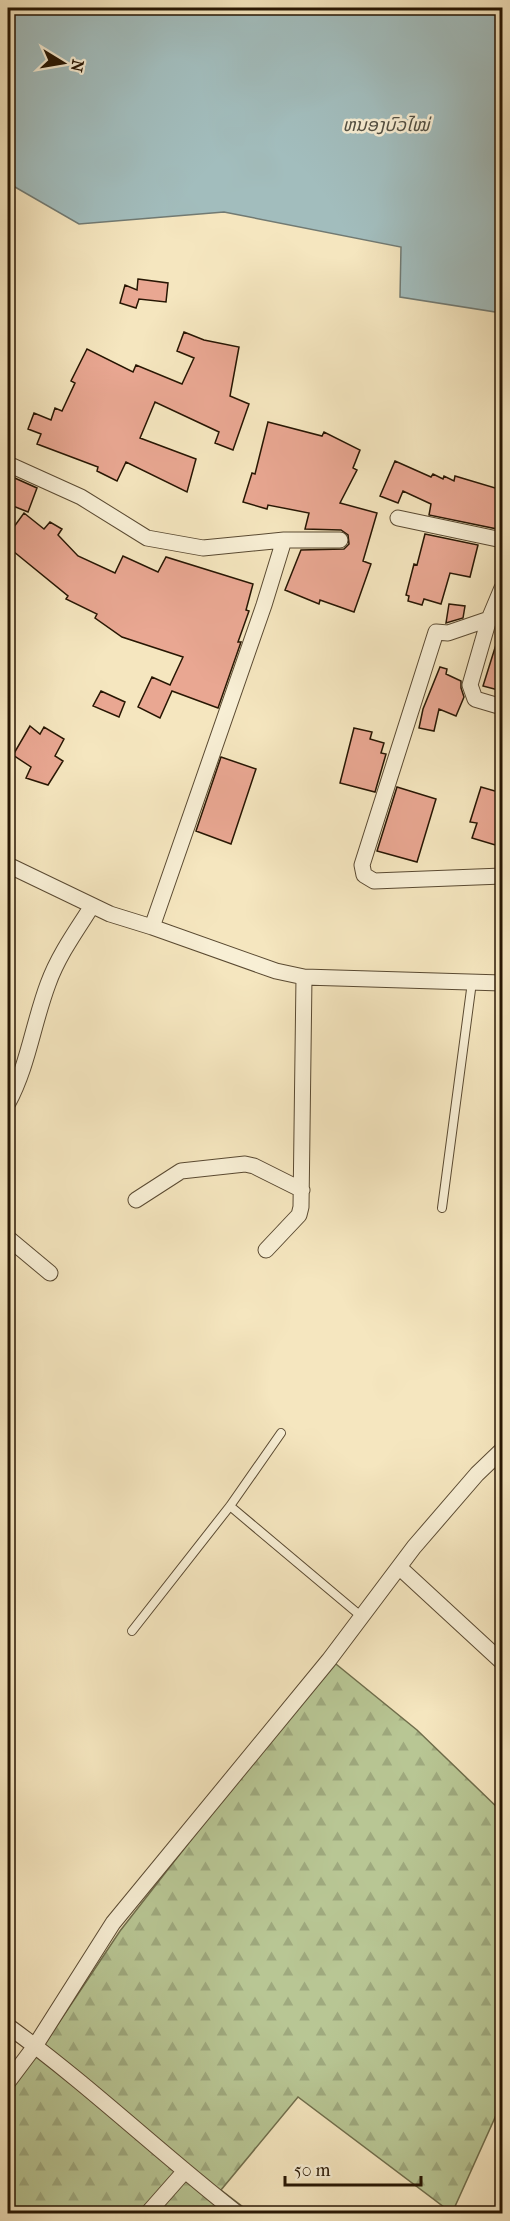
<svg xmlns="http://www.w3.org/2000/svg" width="510" height="2221" viewBox="0 0 510 2221" font-family="'IM FELL French Canon','Noto Sans Lao',serif">
  <style>
    .forest { fill: url(#forest-firs); stroke: #706e4c; stroke-width: 1.5 }
    .water { fill: #a2bdbd; stroke: #717a73; stroke-width: 1.5 }
    .building { fill: #e9a792; stroke: #271603; stroke-width: 1.5 }
    .lines { fill: none; stroke-linecap: round; stroke-linejoin: round }
    .lane-casing { stroke: #5a4a32; stroke-width: 10 }
    .street-casing { stroke: #5a4a32; stroke-width: 17 }
    .lane { stroke: #f8efd5; stroke-width: 8 }
    .street { stroke: #f8efd5; stroke-width: 15 }
    .labels { text-anchor: middle; dominant-baseline: central; stroke-width: 5; stroke-linejoin: round; paint-order: stroke }
    .water-label { font-size: 18px; font-style: italic; fill: #525044; stroke: #f8efd5 }
  </style>
  <defs>
    <pattern id="forest-firs" width="22" height="20" patternUnits="userSpaceOnUse" patternTransform="scale(1.5)"><rect width="22" height="20" fill="#b8c694"/><path d="M5 1l3.5 6h-7zM16 11l3.5 6h-7z" fill="#9ea97e"/></pattern>
  </defs>
  <rect width="100%" height="100%" fill="#f5e6bf"/>
  <filter id="stains"><feTurbulence type="fractalNoise" baseFrequency=".00333" numOctaves="4"/><feColorMatrix values="0 0 0 0 .2 0 0 0 0 .09 0 0 0 0 .02 0 0 0 .5 -.17"/></filter>
  <radialGradient id="worn" r=".72"><stop offset=".6" stop-color="#630" stop-opacity="0"/><stop offset="1" stop-color="#630" stop-opacity=".3"/></radialGradient>
  <path class="forest" d="M331,1660L417,1730L502,1812V2102L452,2213L298,2097L221,2190L251,2213H8V2092L40,2051L120,1931Z"/>
  <path class="water" d="M8,8H502V313L400,297L401,247L224,212L79,224L8,183Z"/>
  <path class="building" d="M138,279L168,283L166,302L139,299L136,308L120,303L125,285L137,290Z
    M184,332L204,340L239,347L230,396L249,404L233,450L215,443L219,432L155,402L140,438L196,459L187,492L126,462L117,481L97,471L98,467L37,444L41,434L28,429L34,413L51,420L55,408L62,411L75,383L71,381L87,349L133,372L136,365L182,384L194,358L177,351Z
    M268,422L322,436L324,432L360,450L353,468L357,470L340,503L377,513L363,561L371,564L354,612L320,600L319,604L285,590L301,550L344,549L349,544L348,535L341,530L305,529L309,513L268,505L267,509L243,502L252,473L255,474Z
    M395,461L431,477L433,474L443,479L444,476L454,481L455,476L502,490V530L429,515L431,504L403,491L398,503L380,496Z
    M8,475L37,488L28,512L8,504Z
    M24,513L44,529L50,522L62,529L58,535L78,556L115,573L123,556L158,572L166,557L253,584L246,610L249,611L238,642H241L218,708L172,691L160,718L138,707L152,677L170,685L183,657L122,637L95,618L97,614L66,599L68,596L8,547V535Z
    M425,534L478,545L470,577L450,573L441,604L424,599L422,605L408,601L409,596L406,595L414,564L417,565Z
    M449,604L465,606L463,618L446,623Z
    M499,635H502V691L483,686Z
    M440,667L447,669L446,674L461,681V688L464,697L456,716L439,709L434,731L419,728L423,709Z
    M101,691L125,702L119,717L93,706Z
    M30,726L40,734L44,727L64,739L55,756L63,761L48,785L26,778L31,767L13,755Z
    M354,728L372,732L370,739L384,743L381,753L386,754L375,792L340,783Z
    M221,757L256,769L231,844L196,831Z
    M397,787L436,799L417,862L377,851Z
    M481,787L502,793V847L472,838L477,823L470,822Z"/>
  <g class="lines">
    <g class="lane-casing">
      <path id="lane" d="M442,1208L472,982
        M230,1506L362,1617
        M132,1631L230,1506L281,1433"/>
    </g>
    <g class="street-casing">
      <path id="street" d="M8,464L81,497L147,538L203,548L284,540
        M398,518L502,540
        M502,588L489,619L448,633L436,632L362,865L364,875L374,881L502,876
        M489,619L470,685L475,699L502,707
        M8,865L110,914L152,927L276,971L304,977L502,983
        M152,927L264,605L284,540H340
        M8,1103C28,1066 33,1024 48,984C58,956 76,931 92,906
        M136,1200L181,1171L245,1164L254,1166L302,1190
        M8,1238L50,1273
        M266,1250L299,1215L301,1207L304,977
        M399,1567L502,1662
        M8,2026C88,2084 160,2153 238,2214
        M8,2082L35,2046L113,1923L329,1660L414,1547L477,1474L502,1450
        M147,2214L184,2172"/>
    </g>
    <use href="#lane" class="lane"/>
    <use href="#street" class="street"/>
  </g>
  <g class="labels">
    <g class="water-label">
      <text x="386" y="125">ຫນອງບົວໄໝ່</text>
    </g>
  </g>
  <rect width="510" height="2221" fill="none" stroke="#f5e6bf" stroke-width="30"/>
  <rect x="9" y="9" width="492" height="2203" fill="none" stroke="#271603" stroke-width="3"/>
  <rect x="15" y="15" width="480" height="2191" fill="none" stroke="#271603" stroke-width="1.5"/>
  <g transform="translate(63 63) rotate(101)" stroke="#f8efd5" stroke-width="4.5" paint-order="stroke">
  <path d="M0-4.5L10 22L0 15L-10 22Z" fill="#271603"/>
  <text y="-9" font-size="16" font-weight="bold" text-anchor="middle" fill="#271603">N</text>
  </g>
  <path d="M285 2176v9h136v-9" fill="none" stroke="#271603" stroke-width="3"/>
  <text x="294" y="2176" font-size="18" fill="#271603" stroke="#f8efd5" stroke-width="4.5" paint-order="stroke">50 m</text>
  <rect width="100%" height="100%" filter="url(#stains)"/>
  <rect width="100%" height="100%" fill="url(#worn)"/>
</svg>
